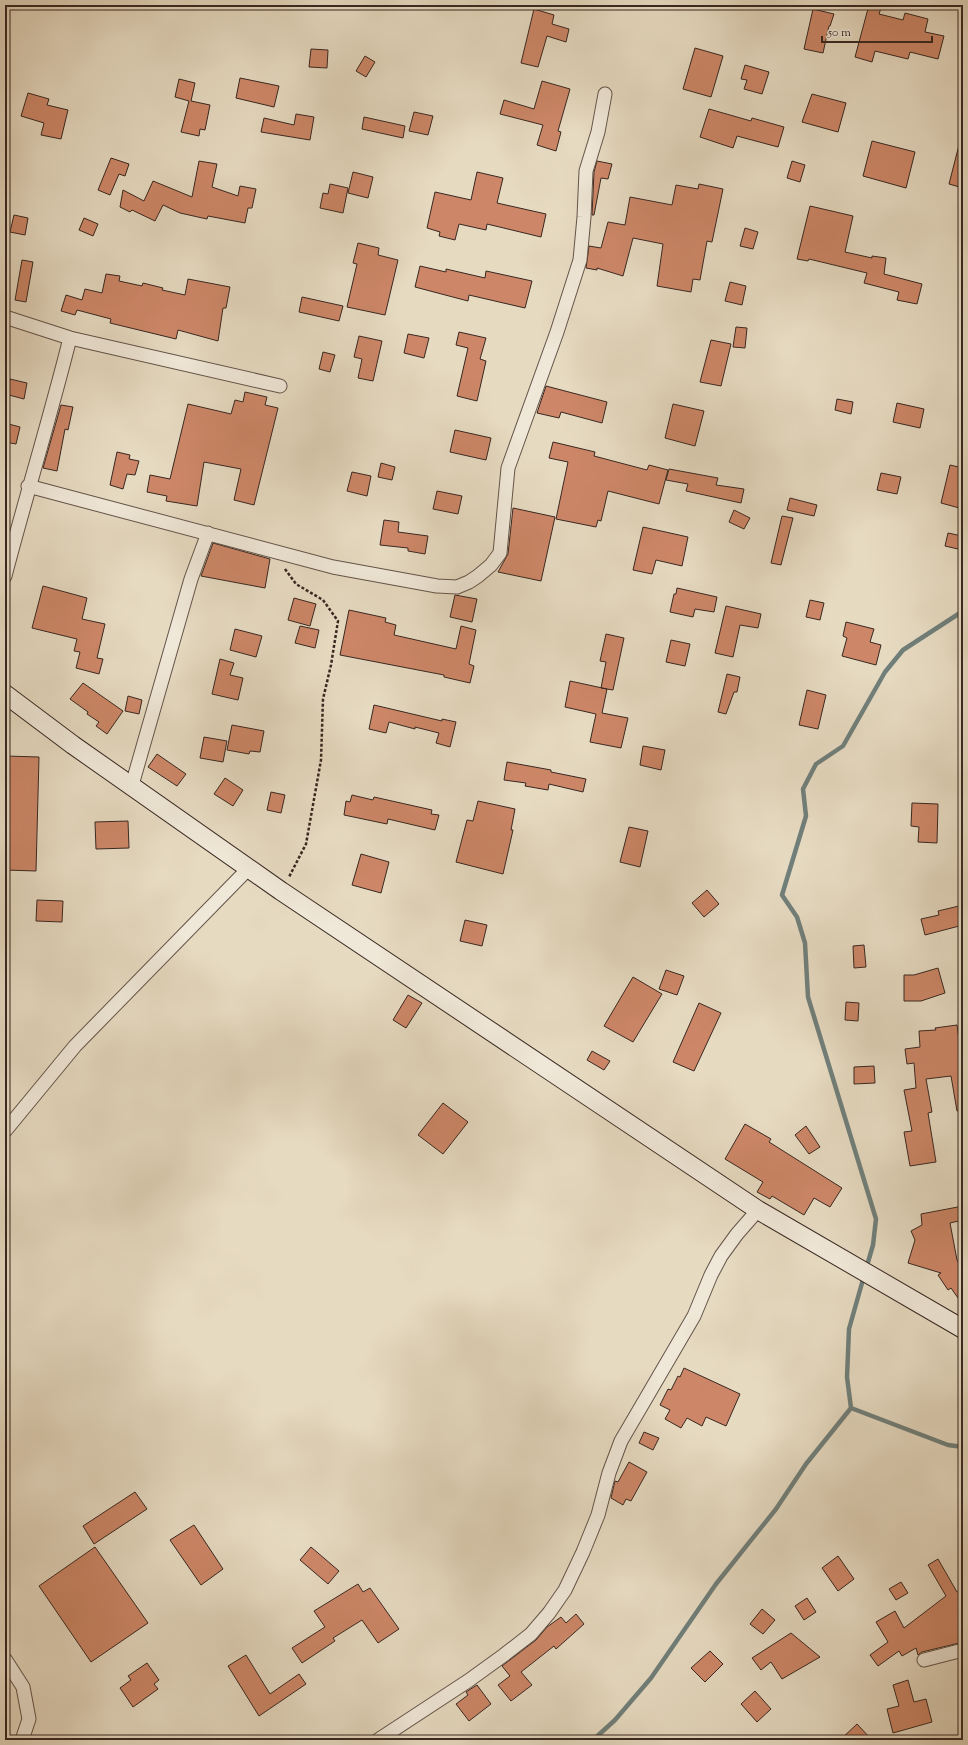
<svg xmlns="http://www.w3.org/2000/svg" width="968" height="1745" viewBox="0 0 968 1745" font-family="'Sorts Mill Goudy',serif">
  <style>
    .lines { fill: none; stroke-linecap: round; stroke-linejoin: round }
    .stream { stroke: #707f7a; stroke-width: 4.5 }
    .building { fill: #cd8768; stroke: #382721 }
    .street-casing { stroke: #645449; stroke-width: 15 }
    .secondary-casing { stroke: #382721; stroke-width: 20 }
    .path { stroke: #382721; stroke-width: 2.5; stroke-dasharray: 3 2; stroke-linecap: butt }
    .street { stroke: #efe7d7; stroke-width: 13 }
    .secondary { stroke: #efe7d7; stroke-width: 18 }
  </style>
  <rect width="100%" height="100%" fill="#e6dac1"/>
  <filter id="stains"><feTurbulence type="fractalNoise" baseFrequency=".005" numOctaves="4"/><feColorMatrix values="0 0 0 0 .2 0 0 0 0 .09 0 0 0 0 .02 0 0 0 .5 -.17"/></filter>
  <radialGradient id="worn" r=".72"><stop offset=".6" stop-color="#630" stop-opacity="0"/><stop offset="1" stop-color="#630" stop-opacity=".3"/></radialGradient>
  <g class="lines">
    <path class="stream" d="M866,1269L873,1245L876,1219L808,997L805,943L797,917L782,895L806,816L803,789L816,764L843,746L885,672L903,650L963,611
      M851,1408L847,1377L849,1329L864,1276
      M593,1740L615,1720L651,1678L716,1584L776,1509L806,1464L851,1408L948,1445L963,1447"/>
  </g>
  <path class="building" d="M869,5H882L879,14L903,20L905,13L928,19L925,32L944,36L938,59L910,52L908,59L875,51L872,62L855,57Z
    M534,9L554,15L552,24L569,29L566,42L547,36L538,67L521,63Z
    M813,9L834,14L830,26H829L823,53L804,49Z
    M695,48L723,56L711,97L683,89Z
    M311,49L328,50L327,68L309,67Z
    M365,56L375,62L366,77L356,71Z
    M745,65L769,72L762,94L744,89L747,80L741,79Z
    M240,78L279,86L274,107L236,98Z
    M179,79L195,83L191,101L210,105L205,130L200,129L199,136L181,132L189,101L175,97Z
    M542,81L570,89L558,131L561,132L556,151L537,145L543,125L500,114L504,100L534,109Z
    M28,93L49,99L47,105L68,110L61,139L41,135L44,123L21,116Z
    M812,94L846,103L838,132L802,122Z
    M709,109L751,121L752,118L784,127L778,147L737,136L733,148L700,137Z
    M414,112L433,116L428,135L409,131Z
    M296,114L314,117L310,140L261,132L264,118L294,125Z
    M364,117L405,126L403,138L362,129Z
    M872,141L915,152L906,188L863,176Z
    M959,145H963V188L949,184Z
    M111,158L129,164L125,176L119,174L110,195L98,190Z
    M199,161L217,164L212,187L238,196L240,186L256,189L252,208H248L245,223L208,216L207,219L180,213L163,205L155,221L132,210L130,212L120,207L123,190L144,201L153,181L192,197Z
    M597,161L612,164L608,179L601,178L594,215H592L594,172Z
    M792,161L805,165L800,182L787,178Z
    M353,172L373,177L368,198L348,193Z
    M477,172L503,178L497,203L546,214L541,237L487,224L486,230L459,224L455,240L439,236L440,232L427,228L435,192L471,200Z
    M330,184L348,188L343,213L320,208L323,193L328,194Z
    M699,184L723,189L712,242L707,241L700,280L693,279L691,292L657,286L663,244L633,238L623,276L597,268V270L586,268L589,246L601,248L608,222L625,225L630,197L672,205L676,185L698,189Z
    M810,206L853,216L845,252L872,258V256L886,258L884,274L922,284L917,304L897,300L899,292L864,283L867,273L809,259L808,261L797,259Z
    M14,215L28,218L25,235L10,232Z
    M84,218L98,224L93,236L79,230Z
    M745,228L758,232L753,249L740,246Z
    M358,243L379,248L378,255L398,260L385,315L347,307L357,264L353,263Z
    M22,260L33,262L26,302L15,300Z
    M420,266L446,272V269L485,278L486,271L532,281L525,308L469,295L468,301L415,287Z
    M106,274L120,276L119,281L142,286L143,283L163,288L162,290L185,295L188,279L230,287L226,308H223L218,341L178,330L176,339L110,323L111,319L77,310L75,315L61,311L66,295L82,300L85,289L102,293Z
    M730,282L746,286L742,305L725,301Z
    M302,297L343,306L339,321L299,312Z
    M736,327L747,328L745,348L733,347Z
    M459,332L486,338L480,359L486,361L477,401L457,396L468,348L456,345Z
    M408,334L429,338L424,358L404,353Z
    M359,336L382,341L373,381L358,378L362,359L354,357Z
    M711,340L731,344L721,386L700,382Z
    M323,352L335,355L330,372L319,369Z
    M5,379L10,381V379L27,383L24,399L5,394Z
    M546,386L607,402L602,423L561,412L559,418L537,413Z
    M245,392L267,397L265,405L278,408L254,505L234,500L241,469L204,462L197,506L166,501L167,496L147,492L150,475L170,479L188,404L231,414L235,400L243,402Z
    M837,399L853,402L851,414L835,410Z
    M897,403L924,409L920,428L893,422Z
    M673,404L704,411L695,446L665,438Z
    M61,405L73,407L68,430L65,429L57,471L43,468Z
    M5,423L20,427L16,444L5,442Z
    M455,430L491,438L486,460L450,452Z
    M553,442L595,452L594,456L647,470L649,465L668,470L659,504L608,491L601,521L598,520L596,527L556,519L568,462L549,458Z
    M117,452L130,455L129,459L139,461L135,475L127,474L123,489L110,485Z
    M381,463L395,467L392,480L378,477Z
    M950,465L963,468V509L941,503Z
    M669,469L718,478L716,485L744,489L741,503L686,491L688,484L666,480Z
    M352,472L371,476L367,496L347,491Z
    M881,473L901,477L897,494L877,490Z
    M437,491L462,496L458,514L433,509Z
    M790,498L817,505L814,516L787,510Z
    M513,508L555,517L541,581L498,572L508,554Z
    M734,510L750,518L744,529L729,522Z
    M782,516L793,518L781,565L771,563Z
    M384,520L399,522L398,532L428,536L425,554L408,551V548L380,545Z
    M643,527L688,537L682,566L656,560L652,574L633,570Z
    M948,533L962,536L958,549L945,546Z
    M213,543L270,559L265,588L201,576Z
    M43,586L87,598L82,619L105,624L97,658L103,659L99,674L76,668L80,652L74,651L77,639L32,628Z
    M677,588L717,597L714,612L695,609L693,617L670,612L674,594H676Z
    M455,595L477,599L472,622L450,617Z
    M294,598L316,604L310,626L288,620Z
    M810,600L824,603L820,620L806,617Z
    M726,606L761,614L758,628L740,625L733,657L715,653Z
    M349,610L386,618L385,622L396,625L394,635L456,649L461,626L476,630L469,664L474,666L470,683L444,677V675L340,655Z
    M846,622L874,629L870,642L881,645L876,665L842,656L847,638L843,636Z
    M300,626L319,630L315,648L295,643Z
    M235,629L262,636L256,657L230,650Z
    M606,634L624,638L613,690L601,688L606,662L600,661Z
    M671,640L690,644L685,666L666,662Z
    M220,659L234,663L230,675L243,678L238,700L212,694Z
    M727,674L740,677L737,692H734L726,714L718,712Z
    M570,681L607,689L602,713L628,718L621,748L590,742L596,714L565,707Z
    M83,683L123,711L107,734L96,726L99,722L87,714L88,712L70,699Z
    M807,690L826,695L818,729L799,725Z
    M128,696L142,700L139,714L125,711Z
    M374,705L442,721V719L456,722L450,747L436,743L439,733L415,727V729L389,722L386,733L369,729Z
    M232,725L264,731L260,752L250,751L249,754L227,750Z
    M204,737L227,741L223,762L200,758Z
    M643,746L665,750L661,770L640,765Z
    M157,754L186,774L177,786L148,767Z
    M5,756L39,757L36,871L5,870Z
    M507,762L551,770V772L586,779L583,792L549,784L548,790L525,786L526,783L504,780Z
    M225,778L243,790L233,806L214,794Z
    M271,792L285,795L281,813L267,810Z
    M352,795L373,800L374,797L432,810L431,814L439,815L435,830L388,819L387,824L344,815L346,801L350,802Z
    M478,801L515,809L511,830H513L503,874L456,862L467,820L473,821Z
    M912,803L938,804L937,843L918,842L919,827L911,826Z
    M128,821L129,848L96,849L95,822Z
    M629,827L648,831L640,867L620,862Z
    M361,854L389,862L381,893L352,885Z
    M707,890L719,904L704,917L692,903Z
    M37,900L63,901L62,922L36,921Z
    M959,906L963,925L925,935L921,919L939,915L938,911Z
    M465,920L487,925L482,946L460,941Z
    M864,945L866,967L854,968L853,946Z
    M938,968L945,993L921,1001H904V975H914Z
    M666,970L684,976L677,995L659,989Z
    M633,977L662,994L633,1042L604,1026Z
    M408,995L422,1003L406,1028L393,1020Z
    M846,1002L859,1003L858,1021L845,1020Z
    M699,1003L721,1013L694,1071L673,1062Z
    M957,1025L961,1055L963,1054V1111H957L951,1076L926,1079L932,1112L928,1113L936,1162L910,1166L904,1132L912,1131L904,1090L916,1088L914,1063L907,1064L905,1049L920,1047L919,1031L936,1030L935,1028Z
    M592,1051L610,1061L604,1070L587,1060Z
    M874,1066L875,1083L854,1084V1067Z
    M443,1103L468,1122L443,1154L418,1135Z
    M745,1124L771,1139L769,1142L842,1188L830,1207L814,1198L804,1215L772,1196L770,1199L757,1192L763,1182L725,1159Z
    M806,1126L820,1147L809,1154L795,1135Z
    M963,1206V1220L950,1223L957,1260L963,1270V1305L951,1288L948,1290L938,1275L941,1273L908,1263L915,1240L911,1231L922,1225L921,1214Z
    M684,1368L740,1394L726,1426L706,1417L702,1426L687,1418L681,1428L665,1419L670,1410L660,1405L668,1389L671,1390L678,1376L680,1377Z
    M644,1432L659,1438L653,1450L639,1443Z
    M629,1462L647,1472L631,1501L626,1499L623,1505L611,1498L615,1481L618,1482Z
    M135,1492L147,1509L94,1544L83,1526Z
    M194,1525L223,1569L201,1585L170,1540Z
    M95,1547L148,1623L91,1662L39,1586Z
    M311,1547L339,1571L328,1584L300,1560Z
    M838,1556L854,1579L838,1591L822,1568Z
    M938,1559L957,1592L963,1591V1642L922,1652L918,1655L916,1648L902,1656L899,1651L878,1666L870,1655L888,1642L876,1622L895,1611L904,1628L946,1596L928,1565Z
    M901,1582L908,1593L896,1600L889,1589Z
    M358,1584L363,1592L370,1588L399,1629L378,1643L362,1620L333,1638L335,1641L302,1663L292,1648L325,1627L314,1611Z
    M807,1598L816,1612L804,1620L795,1606Z
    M762,1609L775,1620L763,1634L750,1624Z
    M576,1614L584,1624L556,1649L554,1646L521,1672L532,1685L511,1701L498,1685L510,1676L502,1666L536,1640L547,1627L561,1617L566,1623Z
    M791,1633L820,1657L782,1679L771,1662L761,1670L752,1658Z
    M710,1651L723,1664L705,1682L691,1668Z
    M246,1655L270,1694L299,1674L306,1684L259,1716L228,1666Z
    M147,1663L159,1680L154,1684L158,1689L133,1707L120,1688L131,1680L128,1676Z
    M908,1680L914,1702L926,1699L932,1722L893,1733L887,1709L899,1706L893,1685Z
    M477,1685L491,1704L469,1721L456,1704L468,1695L466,1692Z
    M755,1691L771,1709L757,1722L741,1704Z
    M857,1724L872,1740H840Z"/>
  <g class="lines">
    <g class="street-casing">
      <path id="street" d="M5,317L70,338L280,386
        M28,486L333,567L437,586L457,587L469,582L478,576L491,565L500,553L508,468L557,332L580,260L584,217L586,171L598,132L605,94
        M5,576C26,496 50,418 70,338
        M132,785L191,579L208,533
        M5,1131L75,1046L249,868
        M5,1659L23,1687L29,1719L22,1740
        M924,1660L963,1650
        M378,1740L468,1681L504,1655L531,1634L549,1613L565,1590L583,1552L598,1515L609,1473L621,1441L694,1316L711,1275L721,1256L737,1234L758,1210"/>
    </g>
    <g class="secondary-casing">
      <path id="secondary" d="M5,694L73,745L281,891L758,1210L963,1329"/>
    </g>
    <path class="path" d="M285,569L296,584L323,600L338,621L331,665L323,699L321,760L306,844L289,877
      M915,1740L925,1737L938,1740"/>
    <use href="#street" class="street"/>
    <use href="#secondary" class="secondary"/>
  </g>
  <rect width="968" height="1745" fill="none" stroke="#e6dac1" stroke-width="20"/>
  <rect x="6" y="6" width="956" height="1733" fill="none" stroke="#382721" stroke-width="2"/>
  <rect x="10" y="10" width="948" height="1725" fill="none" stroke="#382721"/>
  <path d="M822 36v6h110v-6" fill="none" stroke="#382721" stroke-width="2"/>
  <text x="828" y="36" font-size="12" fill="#382721" stroke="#efe7d7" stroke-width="3" paint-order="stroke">50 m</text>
  <rect width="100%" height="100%" filter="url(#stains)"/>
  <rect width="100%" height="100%" fill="url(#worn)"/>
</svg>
